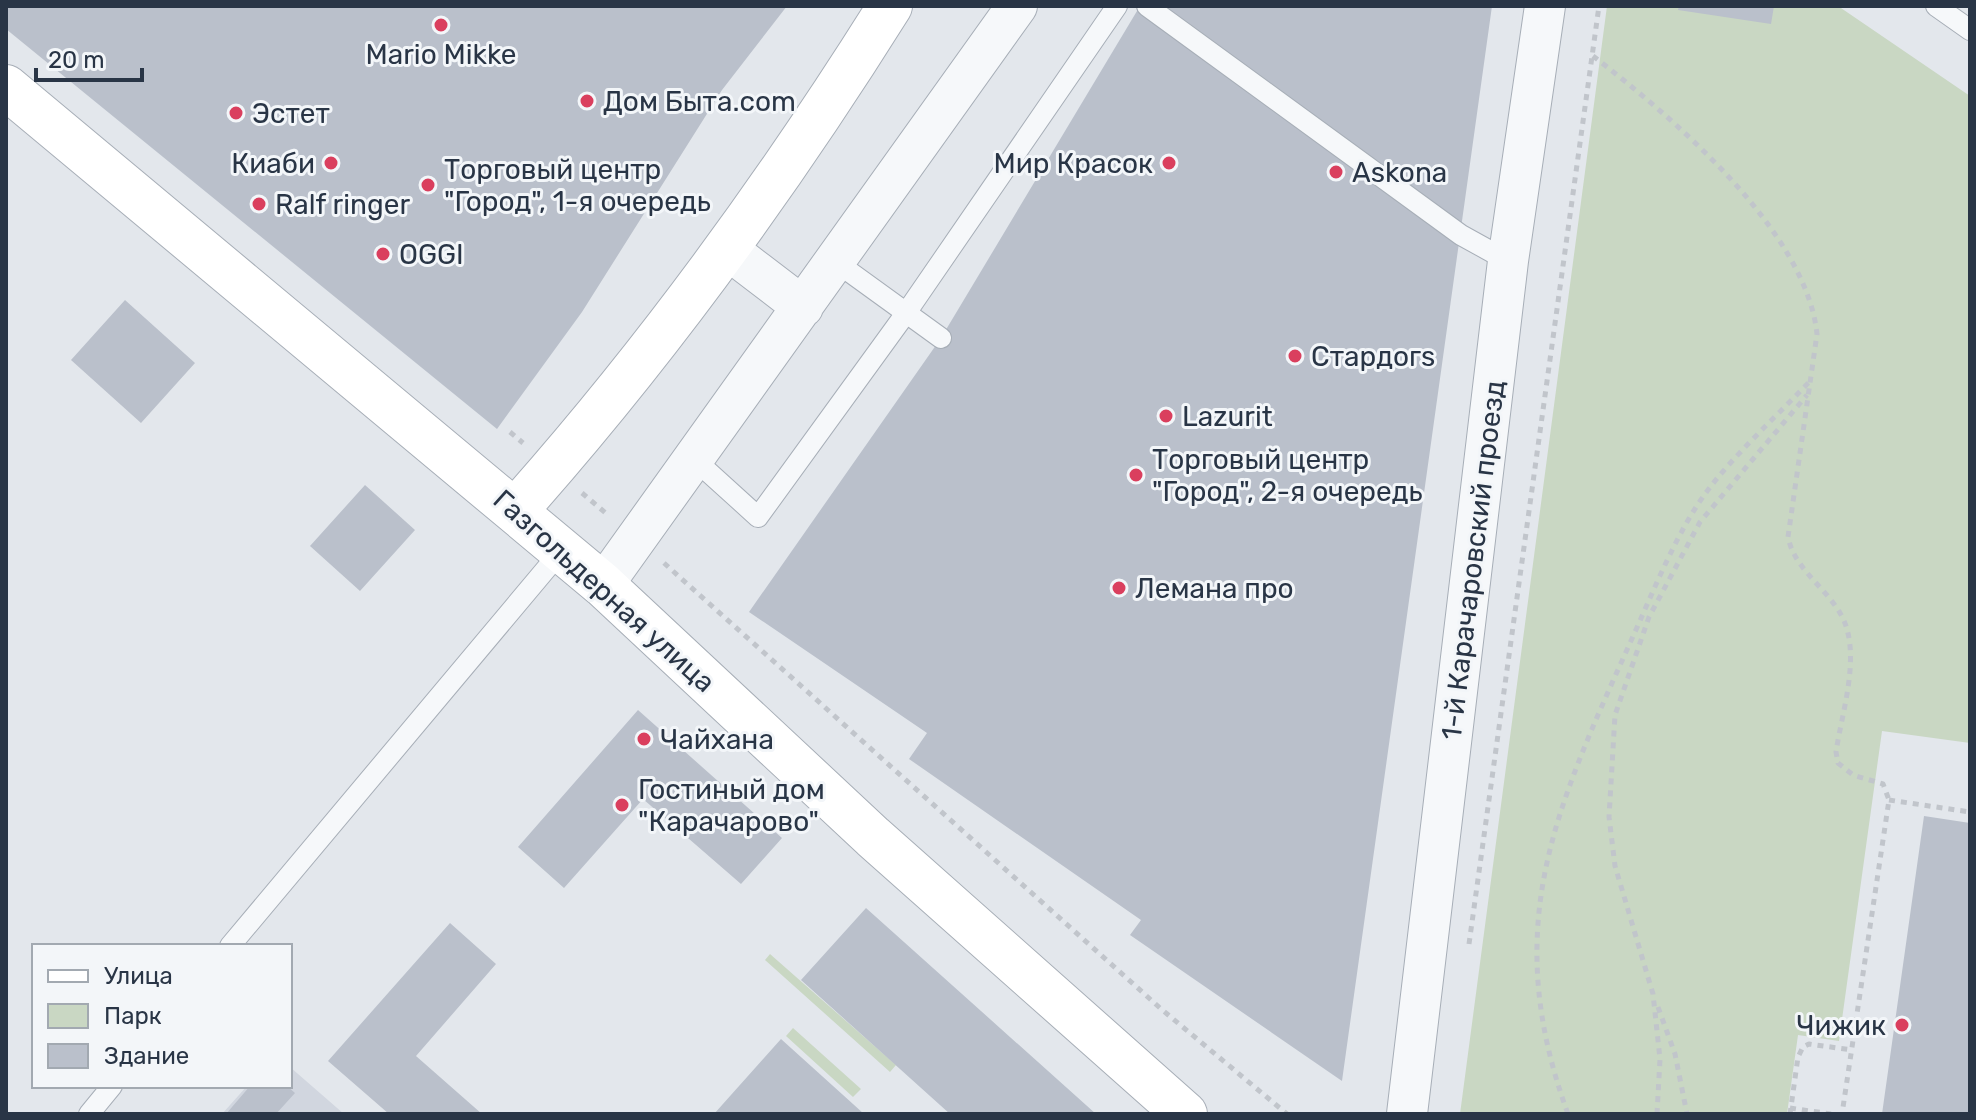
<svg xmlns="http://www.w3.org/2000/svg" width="1976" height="1120" viewBox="0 0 1976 1120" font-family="Rubik,sans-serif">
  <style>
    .built { fill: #d1d6df }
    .green { fill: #c9d7c3 }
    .building { fill: #bac0cb }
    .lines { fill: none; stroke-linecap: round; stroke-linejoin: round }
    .lane-casing { stroke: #a7aeb7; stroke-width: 22 }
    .street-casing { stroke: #a7aeb7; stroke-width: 42 }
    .secondary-casing { stroke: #a7aeb7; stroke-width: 46 }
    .path { stroke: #c1c5cb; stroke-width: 5; stroke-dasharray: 6 6; stroke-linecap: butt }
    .lane { stroke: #f6f8fa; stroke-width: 20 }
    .street { stroke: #f6f8fa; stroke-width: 40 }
    .secondary { stroke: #fff; stroke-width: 44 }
    .poi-dot { fill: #da3f5e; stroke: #f3f6f9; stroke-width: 3 }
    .labels { text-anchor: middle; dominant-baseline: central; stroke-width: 6; stroke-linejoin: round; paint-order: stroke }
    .poi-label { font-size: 28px; fill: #293546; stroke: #f3f6f9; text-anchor: start }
    .street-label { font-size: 28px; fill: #293546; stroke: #f3f6f9 }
  </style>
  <rect width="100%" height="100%" fill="#e3e7ec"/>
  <path class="built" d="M290,1067L344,1114H222L247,1086H290Z"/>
  <path class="green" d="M1607,6H1838L1970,96V743L1882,731L1839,1041L1798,1035L1787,1114H1460Z
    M770,954L896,1065L890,1072L765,960Z
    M793,1028L861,1089L853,1097L786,1036Z"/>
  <path class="building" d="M6,6H787L722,90L582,312L497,429L6,29Z
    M1140,6H1492L1342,1081L1130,935L1141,920L909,759L927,733L749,612L941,338Z
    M1679,6H1774L1771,24L1678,10Z
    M125,300L195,363L141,423L71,360Z
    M365,485L415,530L360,591L310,546Z
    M638,710L782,838L741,884L643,799L564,888L518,847Z
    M1924,816L1970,823V1114H1882Z
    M866,908L1096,1114H950L801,980Z
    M450,923L496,964L416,1056L482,1114H389L328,1061Z
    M781,1039L853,1104L864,1114H714Z
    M250,1086H287L295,1093L276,1114H226Z"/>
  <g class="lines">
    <g class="lane-casing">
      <path id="lane" d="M1147,6L1461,235L1508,261
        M1936,6L1970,30
        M836,262L941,338
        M694,459L758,517L906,313L1117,6
        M230,946L562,550
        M89,1114L112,1086"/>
    </g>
    <g class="street-casing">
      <path id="street" d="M726,248L803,307
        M603,585L1017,6
        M1407,1114L1508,261L1545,6"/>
    </g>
    <g class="secondary-casing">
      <path id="secondary" d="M6,87L603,585L873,837L1185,1114
        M515,511C654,355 779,183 890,6"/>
    </g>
    <path class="path" d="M1593,56C1672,117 1806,230 1817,334L1788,537C1794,568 1824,586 1840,613C1863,651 1842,711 1836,752L1838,763L1853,775L1883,784L1889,800L1842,1114
      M510,432L523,443
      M582,493L608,515
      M664,563L1160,1008L1287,1114
      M1889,800L1970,812
      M1469,944L1599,6
      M1658,1007L1675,1054L1687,1114
      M1790,1108L1831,1114
      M1568,1114C1500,928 1554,812 1630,643C1653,593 1677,529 1711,486C1740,449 1778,415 1811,380
      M1657,1114L1660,1059L1653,994L1615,866L1609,817L1615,715L1649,617L1700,522L1807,395
      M1790,1114L1798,1057L1803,1047L1809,1044L1852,1050"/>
    <use href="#lane" class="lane"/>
    <use href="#street" class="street"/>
    <use href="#secondary" class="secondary"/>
  </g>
  <g class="poi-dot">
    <circle cx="441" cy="25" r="8"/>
    <circle cx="587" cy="101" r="8"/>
    <circle cx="236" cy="113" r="8"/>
    <circle cx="331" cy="163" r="8"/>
    <circle cx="1169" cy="163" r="8"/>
    <circle cx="1336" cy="172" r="8"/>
    <circle cx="428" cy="185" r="8"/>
    <circle cx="259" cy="204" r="8"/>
    <circle cx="383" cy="254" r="8"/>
    <circle cx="1295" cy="356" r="8"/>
    <circle cx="1166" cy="416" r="8"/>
    <circle cx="1136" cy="475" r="8"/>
    <circle cx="1119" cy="588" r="8"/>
    <circle cx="644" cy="739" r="8"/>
    <circle cx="622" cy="805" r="8"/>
    <circle cx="1902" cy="1025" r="8"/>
  </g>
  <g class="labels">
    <g class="poi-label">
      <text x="441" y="54" text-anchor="middle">Mario Mikke</text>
      <text x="603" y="101">Дом Быта.com</text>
      <text x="252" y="113">Эстет</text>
      <text x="315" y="163" text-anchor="end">Киаби</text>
      <text x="1153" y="163" text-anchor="end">Мир Красок</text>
      <text x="444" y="169">Торговый центр<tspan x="444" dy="32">"Город", 1-я очередь</tspan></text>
      <text x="1352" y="172">Askona</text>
      <text x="275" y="204">Ralf ringer</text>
      <text x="399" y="254">OGGI</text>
      <text x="1311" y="356">Стардогs</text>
      <text x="1182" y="416">Lazurit</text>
      <text x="1152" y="459">Торговый центр<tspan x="1152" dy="32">"Город", 2-я очередь</tspan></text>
      <text x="1135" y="588">Лемана про</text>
      <text x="660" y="739">Чайхана</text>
      <text x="638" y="789">Гостиный дом<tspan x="638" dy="32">"Карачарово"</tspan></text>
      <text x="1886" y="1025" text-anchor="end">Чижик</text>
    </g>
    <g class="street-label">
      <text transform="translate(1473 560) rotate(-83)">1-й Карачаровский проезд</text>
      <text transform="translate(604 591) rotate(42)">Газгольдерная улица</text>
    </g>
  </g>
  <rect width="1976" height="1120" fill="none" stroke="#293546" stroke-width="16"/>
  <rect x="32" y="944" width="260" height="144" fill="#f3f6f9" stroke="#a2a9b1" stroke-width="2"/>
  <rect x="48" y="970" width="40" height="12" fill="#ffffff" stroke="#a2a9b1" stroke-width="2"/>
  <text x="104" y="984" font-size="24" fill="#293546">Улица</text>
  <rect x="48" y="1004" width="40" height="24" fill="#c9d7c3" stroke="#a2a9b1" stroke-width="2"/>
  <text x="104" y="1024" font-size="24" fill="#293546">Парк</text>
  <rect x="48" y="1044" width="40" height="24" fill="#bac0cb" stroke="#a2a9b1" stroke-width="2"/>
  <text x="104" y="1064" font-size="24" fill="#293546">Здание</text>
  <path d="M36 68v12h106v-12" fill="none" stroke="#293546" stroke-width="4"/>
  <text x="48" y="68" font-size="24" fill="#293546" stroke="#f3f6f9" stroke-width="6" paint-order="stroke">20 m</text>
</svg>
